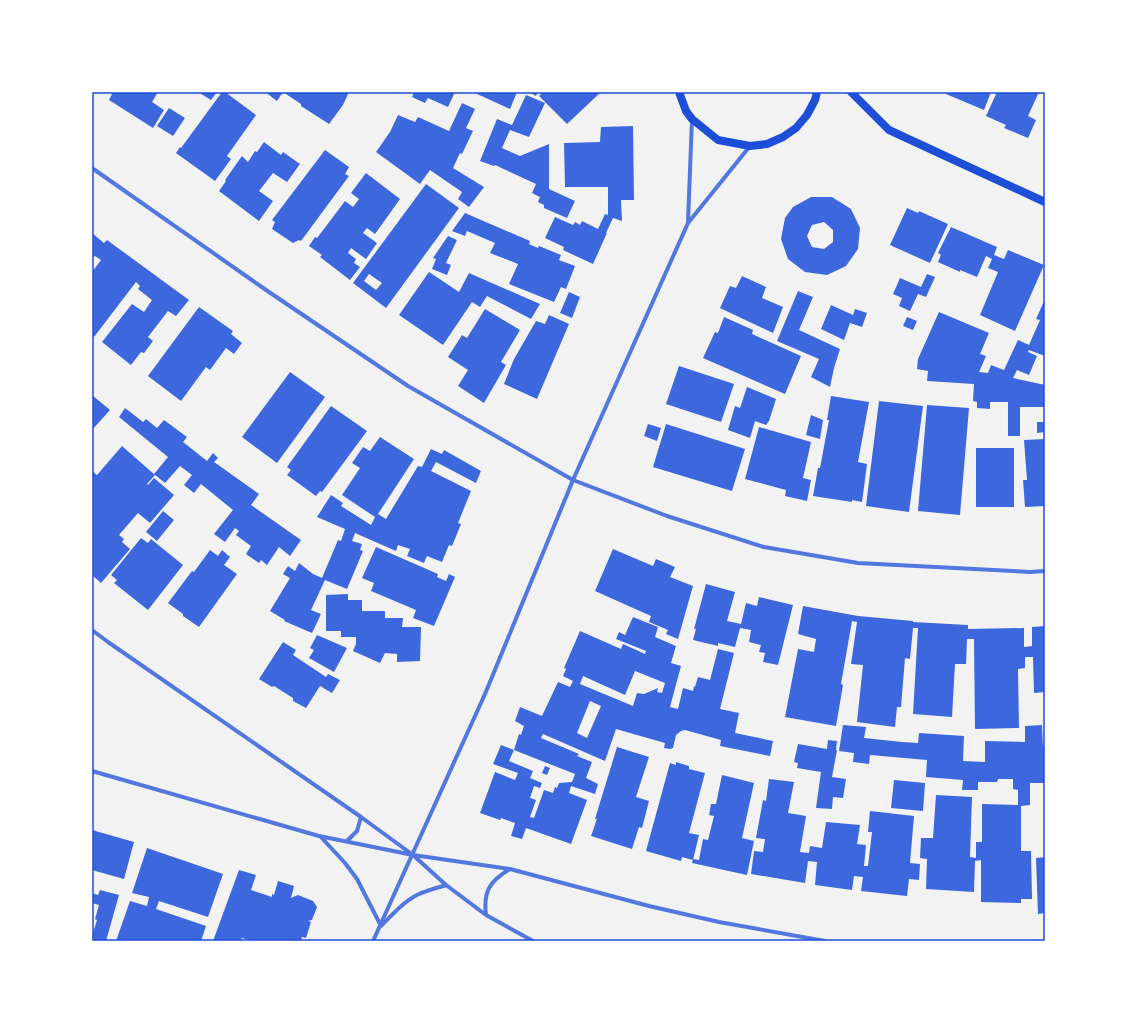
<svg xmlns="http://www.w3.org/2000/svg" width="1137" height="1033" viewBox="0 0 1137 1033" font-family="Helvetica,sans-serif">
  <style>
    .building { fill: #3d67dc; fill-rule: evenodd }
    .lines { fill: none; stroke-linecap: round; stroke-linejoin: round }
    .minor { stroke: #5277de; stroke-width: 4 }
    .secondary { stroke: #1d4ed8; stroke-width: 8 }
    .neatline { fill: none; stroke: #1d4ed8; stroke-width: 1.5 }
  </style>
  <rect width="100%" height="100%" fill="#f2f2f2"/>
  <path class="building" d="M113,92H158L152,102L164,110L153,128L109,100Z
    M198,92H217L211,100Z
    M222,92H225L256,115L227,156L231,159L215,181L176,153L180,147L181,148Z
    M265,92H349L343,105L329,124L301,106V104L283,92L277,101Z
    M414,92H455L448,107L428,98L425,103L412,97Z
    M476,92H517L510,109L475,93Z
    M529,92H538L536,96Z
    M543,92H601L567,124L539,96Z
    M947,92H991L984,110L946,94Z
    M997,92H1039L1028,116L1036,120L1028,138L1004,128L1006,125L986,116Z
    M526,95L545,103L529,137L510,130L502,148L520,156L549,144V189L575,201L567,218L544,208V205L538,202L540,197L532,193L536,184L495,165L494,166L480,161L497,119L512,125Z
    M462,103L475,109L466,128L473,131L462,154L460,153L453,168L484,187L469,207L458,199L462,192L430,170L420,184L376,152L390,132L398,115L415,122L418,117L449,131Z
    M169,108L185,118L173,136L157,126Z
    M633,126L634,200H621L622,221L613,218L606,233H607L593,264L563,250L564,247L545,238L555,217L573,225L575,222L580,225L582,221L598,229L605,214L608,215V187H565L564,143L600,142L601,127Z
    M264,142L281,155L283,152L300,164L287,182L273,173L259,191L273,201L259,221L219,191L226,181L225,180L242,156L248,162L255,151L257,152Z
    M325,150L349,167L345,174L349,176L301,241L299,240L293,243L272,229L275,222L272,220Z
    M366,173L400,199L375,234L367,228L363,233L377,243L366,259L351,248L348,253L356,259L354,263L360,267L350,280L320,257L322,255L309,246L315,237L317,238L327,225L345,201L353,207L359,199L351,193Z
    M426,184L459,208L386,308L353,283ZM369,274L382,283L376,290L364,281Z
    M811,197H832L851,209L860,228L858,249L846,266L827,275L805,272L788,259L781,239L785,218L793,207ZM824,222L833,230V242L824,249L812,247L807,236L812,225Z
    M907,208L918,213L919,211L948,224L930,263L890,245Z
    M465,213L530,241L529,244L538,248L539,246L561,255L559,260L575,266L566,289L561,287L554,302L509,284L518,264L490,253L495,243L467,231L465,236L452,231Z
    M951,227L997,247L994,255L1004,259L1008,250L1044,265L1015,331L980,315L998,272L988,268L992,259L986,256L977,277L960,270V272L938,262L941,255L938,253Z
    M92,233L104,243L107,240L189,300L176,316L168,311L148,337L153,341L144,353L141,352L131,365L102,342L132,304L144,312L152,300L138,289L140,286L136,282L94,337L92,336V272L101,260L95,256L92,259Z
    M448,236L457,240L446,263L451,265L447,275L432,269L436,259L433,258Z
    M429,272L459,292L469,273L540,304L531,319L487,296L480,307L472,302L443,345L399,315Z
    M927,274L935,277L926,297L918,294L910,311L899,306L902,298L893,294L900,278L921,287Z
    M742,276L766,287L762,298L783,307L773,333L720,308L730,286L736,288Z
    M798,291L813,297L799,330L840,349L834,368L830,387L811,377L819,359L777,341Z
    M569,292L580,297L572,318L560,313Z
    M1045,299V356L1029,350L1028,352L1037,356L1029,375L1017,370L1013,378L1045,385V407H1020V436H1008V402H990V409L977,408V402L973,401L974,384L927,381L928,371L917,369L918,359L939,312L989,333L980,354L986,356L979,372L988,373L991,365L1004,370L1018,340L1029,345L1040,320L1036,319Z
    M831,305L853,315L855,309L867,313L862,327L850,323L844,340L821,329Z
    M199,307L233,331L231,334L242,343L234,354L226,348L210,370L206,367L181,401L148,376Z
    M485,309L520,330L501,362L506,365L484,403L458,386L468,370L448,357L462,335L467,338Z
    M549,315L569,324L537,399L504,384L514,359L536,321L545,324Z
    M724,317L753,330L752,334L801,356L785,394L703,358L715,332L718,333Z
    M907,317L917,321L913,330L903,326Z
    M679,366L734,384L721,422L666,404Z
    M290,372L325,397L277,463L242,437Z
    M747,387L776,399L769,421L766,425L755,421L750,438L728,430L735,406L740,408Z
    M92,395L110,410L92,430Z
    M831,396L869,402L858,462L867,464L862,502L852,500V502L813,496L818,468H820L829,420H827Z
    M879,401L923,406L909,512L866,506Z
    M927,405L969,408L960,515L918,511Z
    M331,406L367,431L322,492L320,491L316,496L287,475L291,470L287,467Z
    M125,408L143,422L146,419L157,428L164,420L187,437L183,442L207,461L213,453L218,458L214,462L259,494L251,505L301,540L290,556L279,547L267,565L261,560L259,563L246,554L251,546L236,535L239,531L235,528L225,542L214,534L233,510L201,484L194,493L184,485L192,475L180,466L165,483L154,474L168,457L119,417Z
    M811,415L823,420L820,439L806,435Z
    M1037,422H1045V432L1037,433Z
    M648,424L661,428L657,441L644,436Z
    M666,424L745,449L732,491L653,467Z
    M759,427L811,442L803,478L811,480L807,501L785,496L786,490L745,479Z
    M380,437L414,459L378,514L386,519L418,466L422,467L431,449L442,454L444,450L481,471L476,483L436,462L431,471L471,491L458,523L461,524L452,546L449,545L442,562L427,556L424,563L407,556L410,549L398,545L396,551L355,533L352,541L362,544L360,550L363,551L347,589L325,580L311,610L321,614L312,633L284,621L285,620L270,611L290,578L283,574L288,566L295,571L299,563L313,574L322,578L338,540L341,541L345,529L317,517L331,495L343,503L341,506L371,525L375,517L342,495L360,468L352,463L363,447L370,451Z
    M1045,439V506L1025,507L1023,480H1027L1024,440Z
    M122,446L155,475L147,484L148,485L154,478L174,495L150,523L138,513L119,535L124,539L122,542L130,549L101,583L92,575V471L97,475Z
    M976,448H1014V507H976Z
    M163,511L174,520L157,541L146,532Z
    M141,538L148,543L151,539L183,565L148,610L114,583L117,580L111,575Z
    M376,547L438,574L437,577L446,581L449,574L455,577L434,626L413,618L416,610L371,591L374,583L362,578Z
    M613,549L653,566L656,559L675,567L670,577L693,586L678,639L666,634L668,630L649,622L651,616L595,591Z
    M210,550L218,556L222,550L230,557L224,565L237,574L199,627L183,616V614L168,603L192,571L194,572Z
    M706,584L735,592L727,621L741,624L746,603L757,606L759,597L793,605L778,665L763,662L765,653L759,652L761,645L749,642L751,630L740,628L735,647L718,643V646L693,640L696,629H694Z
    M348,594V600H362V611H385V618H403L402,627H421L420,661L397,662V654L385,653L380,663L353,651L356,644V637H341V631H326V595Z
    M803,606L858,616L913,621V622L968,625V629L1024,628V647L1032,646V627L1045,626V692L1034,693L1033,657H1025V668L1018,669L1019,728L975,729L974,639H967L966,664H955L952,717L913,714L918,628H913L910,659L905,658L901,707H897L895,727L857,722L863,665L851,664L857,622L852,621L841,684L843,685L836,726L785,717L798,649L814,652L816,639L798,634Z
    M633,617L658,627L655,637L676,646L671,663L681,666L670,707L678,709L683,688L693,691L694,686L695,687L698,677L710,680L718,649L734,653L720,709L739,713L735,733L773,741L770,756L720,746L721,740L685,730L681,731L676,735L673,748L670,749L664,748L665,743L616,729L605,761L543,734L541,738L579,754L577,756L592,762L586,778L598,784L595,794L571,786L569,793L587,800L571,844L526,828L522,839L511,836L515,823L501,818L500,820L480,813L495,772L515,780L518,773L493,764L501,745L514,750L519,734L521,735L524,726L515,721L520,707L542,716L558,682L570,687L573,681L563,676L566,669L564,668L580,631L621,649L623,644L645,654L646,651L616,639L619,632L625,635ZM635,671L665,683L662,693L657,692L658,688L644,694L637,693L633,706L580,684L583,676L625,695ZM590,701L601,706L587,738L577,733ZM514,750L575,774L572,782L559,783L557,788L555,787L553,793L544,790L534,818L530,817L536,800L530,798L534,786L540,788L542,783L530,778L533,771L509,761Z
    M317,635L347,648L334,672L309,658L314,650L310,648Z
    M283,642L296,650L293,655L326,677L328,674L340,680L332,693L320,686L306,708L293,701V698L274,686L272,687L259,679Z
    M843,725L866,727L864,738L902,742L918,743L919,733L964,736L963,761L985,762V741L1025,742V726L1042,725L1043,746H1045V783H1030V805L1021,806V851H1031L1032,899H1021V903L981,902V860L975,861L974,892L926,889L927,859L920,858L921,838H933L936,795L972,797L970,857L976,858V842H982V804L1018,805V790L1013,789V779H998L997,782H978V790H962L963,780L926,777L927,760L870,755L869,764L853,762L854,753L839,751Z
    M828,740L837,741L836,750H837L832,777L846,779L843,798L833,797L832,809L816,808L821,772L797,768L798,763L794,762L798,744L827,749Z
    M617,747L649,757L636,797L649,801L642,828L639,827L632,849L591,836L597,819H595Z
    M676,762L689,766V769L705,773L689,833L699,835L693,860L682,857L681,861L646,851L670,763L676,765Z
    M545,766L550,768L547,775L542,773Z
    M722,775L754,783L742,838L754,841L747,875L692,863L693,859L699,860L703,839L708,840L714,816L709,815L711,804H716Z
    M769,779L794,782L788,813L806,816L800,852L809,853L810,846L822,848L826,822L860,825L857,844L866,845L864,866H868L872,832H868L870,811L914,816L910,863L920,864L919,880L909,879L907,896L861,891L863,877L854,876L852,890L815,885L817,862L808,861L805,883L751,874L754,851L763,852L765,839L756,838L763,800L766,801Z
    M894,780L925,783L923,811L891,808Z
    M92,830L134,842L124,879L92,870Z
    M147,848L223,874L208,917L159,901L156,909L206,926L201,941H116L130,901L147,906L149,897L132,893Z
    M1045,857V913L1038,914L1036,858Z
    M239,870L256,875L251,890L272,897V894L274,895L278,881L294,886L291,898L298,895L313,901L317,907L312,920L308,921L311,922L306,938L302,937L301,941H252L242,938L240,941H213Z
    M100,890L119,895L106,941H92V936L97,920L95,919L99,905L92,903V893L98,895Z"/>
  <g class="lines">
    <path class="minor" d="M92,168L266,290L408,386L573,480L667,516L764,547L858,563L1030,572L1045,571
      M688,222L692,119
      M92,630L108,642L361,817L413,855L446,885L486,915L533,941
      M92,771L319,836L413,855L510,869L649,906L719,922L825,941
      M320,836L345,863L357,879L381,926C392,915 404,901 419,894C428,890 437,888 446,885
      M347,841L357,831L361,817
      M486,915C483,891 490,881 510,869
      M373,941L485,694L573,480L688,223L750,146"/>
    <path class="secondary" d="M679,92L686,111L692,119L718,140L750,146L767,144L783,137L796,128L807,115L815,100L817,92
      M851,92L889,130L1045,202"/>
  </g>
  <rect width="1137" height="1033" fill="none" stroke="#ffffff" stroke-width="186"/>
  <rect x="93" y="93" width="951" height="847" class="neatline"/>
</svg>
